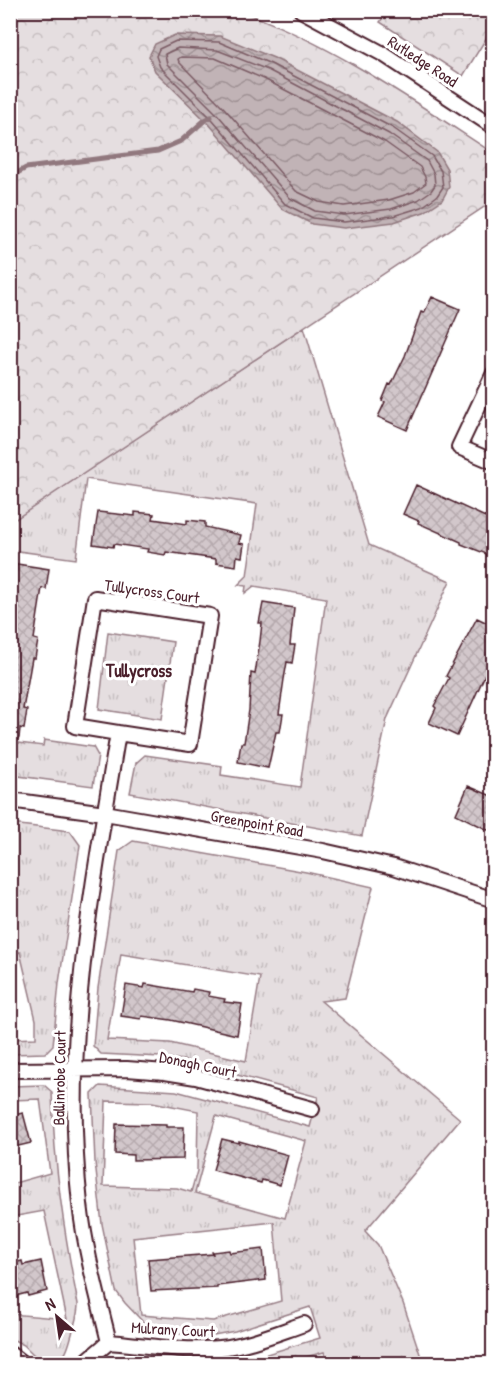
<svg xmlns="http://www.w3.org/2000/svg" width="504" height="1374" viewBox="0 0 504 1374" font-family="'Patrick Hand',sans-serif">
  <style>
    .grass { fill: url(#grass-tufts); stroke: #987e86; stroke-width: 1.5; fill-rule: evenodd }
    .park { fill: url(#park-crowns); stroke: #987e86; stroke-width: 1.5 }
    .water { fill: url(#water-waves); stroke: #91787e; stroke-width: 1.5 }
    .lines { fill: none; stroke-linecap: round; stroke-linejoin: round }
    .shore { stroke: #7a5a63; stroke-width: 1.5 }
    .stream { stroke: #91787e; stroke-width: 5 }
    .building { fill: url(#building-cross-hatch); stroke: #4a1f2b; stroke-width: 1.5 }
    .street-casing { stroke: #4a1f2b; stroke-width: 18 }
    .street { stroke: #fff; stroke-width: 14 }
    .labels { text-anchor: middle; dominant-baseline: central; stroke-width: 6; stroke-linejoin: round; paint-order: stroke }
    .street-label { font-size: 16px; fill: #4a1f2b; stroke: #fff }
    .neighbourhood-label { font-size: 18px; font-weight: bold; fill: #4a1f2b; stroke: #fff }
  </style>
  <defs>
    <pattern id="grass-tufts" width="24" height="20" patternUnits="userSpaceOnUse" patternTransform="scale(1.5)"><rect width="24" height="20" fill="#e5dee0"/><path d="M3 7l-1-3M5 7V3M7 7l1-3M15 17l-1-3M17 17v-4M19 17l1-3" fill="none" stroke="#c6bec0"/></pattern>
    <pattern id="park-crowns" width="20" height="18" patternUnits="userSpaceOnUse" patternTransform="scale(1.5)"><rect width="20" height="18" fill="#e5dee0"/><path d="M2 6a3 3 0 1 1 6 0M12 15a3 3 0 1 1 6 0" fill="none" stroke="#c6bec0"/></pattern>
    <pattern id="water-waves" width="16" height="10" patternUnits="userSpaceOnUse" patternTransform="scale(1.5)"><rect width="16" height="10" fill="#c1b3b6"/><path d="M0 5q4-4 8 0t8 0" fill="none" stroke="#9f9194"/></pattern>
    <pattern id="building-cross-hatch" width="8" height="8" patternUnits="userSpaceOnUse" patternTransform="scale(1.5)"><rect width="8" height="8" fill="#d2c7cb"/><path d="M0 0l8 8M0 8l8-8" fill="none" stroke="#b6aaae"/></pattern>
  </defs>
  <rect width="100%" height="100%" fill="#fff"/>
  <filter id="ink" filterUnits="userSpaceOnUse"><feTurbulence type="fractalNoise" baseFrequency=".0167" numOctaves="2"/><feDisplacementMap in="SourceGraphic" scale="12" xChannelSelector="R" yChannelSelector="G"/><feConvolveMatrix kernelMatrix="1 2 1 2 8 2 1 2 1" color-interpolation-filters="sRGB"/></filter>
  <g filter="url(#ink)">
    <path class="grass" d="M304,327L369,545L450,581L387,719L362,836L130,793L136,763L145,755L222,766L221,775L300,787L326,598L254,586L245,593L246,586L238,585L247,576L257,504L86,479L76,559L11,550L10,522Z
      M108,632L173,642L162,719L99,709Z
      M44,740L93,747L98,756L93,786L11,775V742L43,746Z
      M11,824L70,831L80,845L59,983L53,1045L45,1053L11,1054V1039L36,1038V1020L20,952L11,954Z
      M133,841L306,872L373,887L345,998L321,1001L460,1119L365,1231L378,1245L403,1303L423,1363H328L324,1352L285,1363H237L320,1338L310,1307L235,1331L208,1336L156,1332L145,1324L125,1303L116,1291L102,1224L95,1162L92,1094L100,1086L176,1091L310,1127L318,1097L182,1060L161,1057L101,1054L93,1046L98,988L119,851ZM121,954L260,977L246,1061L170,1043L107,1040ZM106,1101L152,1102L198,1111L197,1171L191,1192L177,1188L103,1186ZM216,1116L306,1141L285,1218L195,1193ZM274,1222L281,1301L213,1321L141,1315L133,1237Z
      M44,1085L52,1092C54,1167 64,1232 78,1304C78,1316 74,1324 72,1334C68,1348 67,1355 55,1364L42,1363L24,1345L10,1338L11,1314L67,1319L44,1211L11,1217V1184L50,1173L40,1099L11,1100V1086Z"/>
    <path class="park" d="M388,10L493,11V27L463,76L380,22Z
      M11,11H240C332,44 412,100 493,153V201L11,522Z"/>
    <path class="water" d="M175,35L220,36L274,58L397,122L437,152L447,169L449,187L442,200L424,212L394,222L344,228L312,224L282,209L209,124L155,71L149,56L155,44Z"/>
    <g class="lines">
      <path class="shore" d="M176,41L219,42L271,64L393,128L432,156L441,171L443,187L437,196L422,207L393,216L344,222L313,218L285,204L213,120L160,67L156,56L159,49Z
        M178,48L217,50L268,70L389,134L427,161L434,174L435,185L431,191L418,200L391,209L344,215L315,211L290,198L218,115L167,64L165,54Z
        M181,57L215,58L264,79L385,142L420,167L425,177L426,183L414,192L389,200L344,206L319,202L296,191L225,109L179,62L178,59Z"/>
      <path class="stream" d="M425,12L427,10
        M10,177L26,168L158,151L181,141L205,120L211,117"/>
    </g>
    <path class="building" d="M432,297L460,309L407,430L378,417L385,402L382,401L389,384L391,385L405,356L421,312L424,313Z
      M416,485L494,521V557L461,544V542L418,523L419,521L403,514Z
      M98,512L135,516V512L154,514L153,519L187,524V520L205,522V527L241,535L239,543L244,544L242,557L237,556L236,566L216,563V559L166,552L165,555L147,552L148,549L114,544L113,547L93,544Z
      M17,564L49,569L46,589L42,588L34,639L38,640L35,658H32L23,709L27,710L24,729L20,728L19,738L10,737V594Z
      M263,603L294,608L290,645H295L292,663L287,662L284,679L279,714H283L280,732H276L268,768L238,762L241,743H244L249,710L251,673L255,674L260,641L262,623H259Z
      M477,618L494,626V655L457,736L429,723L436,708L434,706L449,678L446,676Z
      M468,786L494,797V833L456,814Z
      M145,984L192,992L193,989L209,992L208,996L225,999L224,1002L242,1004L237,1035L171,1020L142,1016L141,1019L121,1016L126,985L144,988Z
      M23,1113L31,1143L10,1148V1116Z
      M116,1124L166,1125V1127H184L183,1159L133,1160V1155L115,1154Z
      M222,1139L239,1143V1141L288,1155L280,1185L262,1180L261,1183L213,1170Z
      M263,1249L266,1280L217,1286V1288L151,1291L148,1259L213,1254L212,1252L229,1250L230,1253Z
      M22,1261L23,1265L41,1261L47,1291L28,1296L27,1293L12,1297L10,1295V1264Z"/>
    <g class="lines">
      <g class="street-casing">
        <path id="street" d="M301,10L383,54L494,127
          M494,373L459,447L494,462
          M10,800L105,813L323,851L394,867L494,900
          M10,1070L127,1069L165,1072L196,1077L312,1109
          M109,1342C98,1297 85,1250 80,1204C62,1042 92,891 118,733L190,744L210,616L95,598L75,726L118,733
          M109,1342C145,1345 184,1352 220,1348C249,1345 277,1333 304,1324
          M10,1354L23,1364
          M83,1364L109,1342"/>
      </g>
      <use href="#street" class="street"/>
    </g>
  </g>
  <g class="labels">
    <g class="street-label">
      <text transform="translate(423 61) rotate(33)">Rutledge Road</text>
      <text transform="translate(152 591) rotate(8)">Tullycross Court</text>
      <text transform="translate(257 823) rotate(10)">Greenpoint Road</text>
      <text transform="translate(198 1064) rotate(12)">Donagh Court</text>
      <text transform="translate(59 1078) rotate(-89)">Ballinrobe Court</text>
      <text transform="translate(173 1329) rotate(3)">Mulrany Court</text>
    </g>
    <g class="neighbourhood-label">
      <text x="139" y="670">Tullycross</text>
    </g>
  </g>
  <rect width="504" height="1374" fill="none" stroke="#fff" stroke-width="36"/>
  <rect x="18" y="18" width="468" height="1338" fill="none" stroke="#4a1f2b" stroke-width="2" filter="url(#ink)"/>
  <g transform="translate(57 1317) rotate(331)" stroke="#ffffff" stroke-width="4.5" paint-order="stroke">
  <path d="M0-4.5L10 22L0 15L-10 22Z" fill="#4a1f2b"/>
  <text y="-9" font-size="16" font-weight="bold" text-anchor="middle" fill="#4a1f2b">N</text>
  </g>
</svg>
